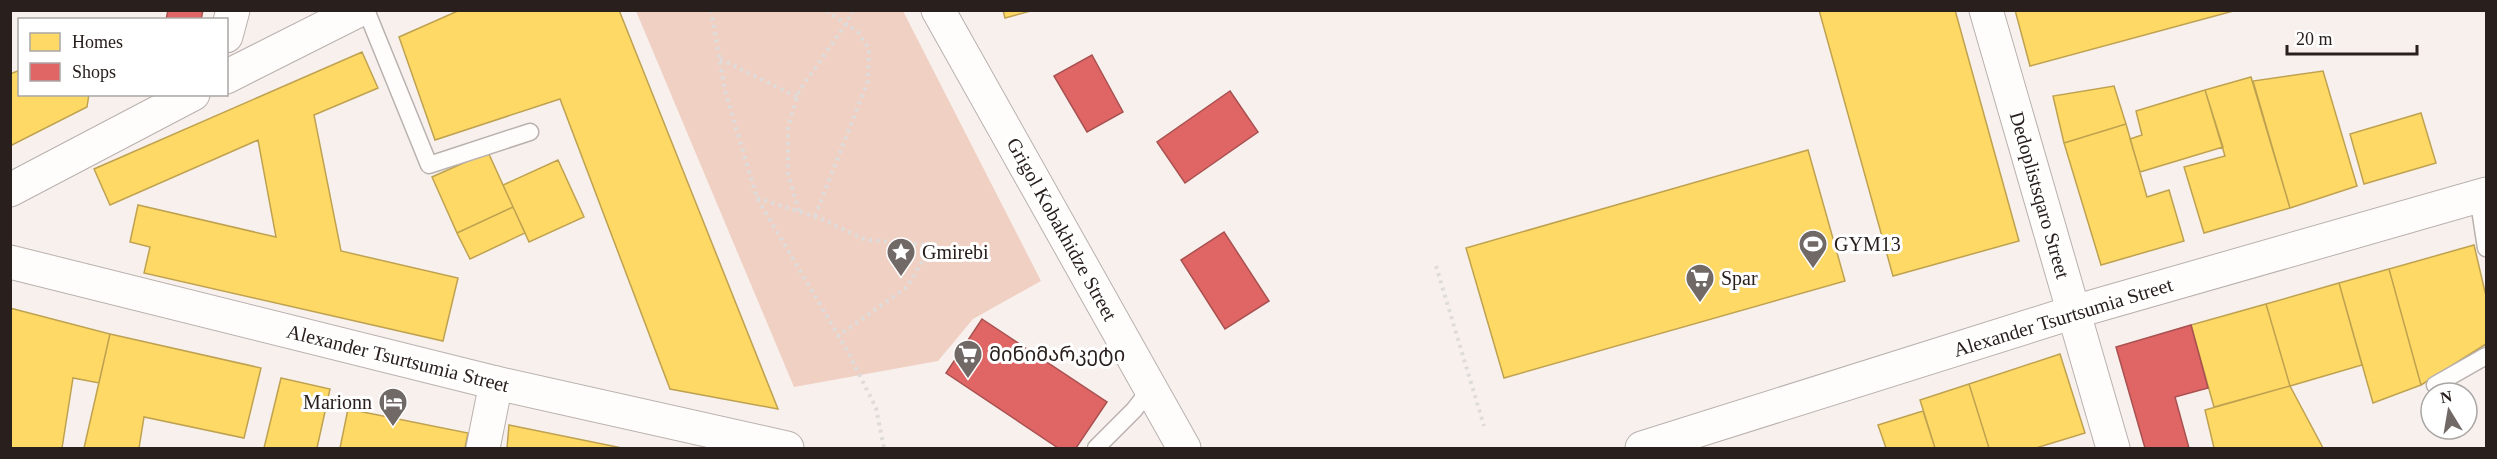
<svg xmlns="http://www.w3.org/2000/svg" width="2497" height="459" viewBox="0 0 2497 459" font-family="'Times New Roman','Noto Sans Georgian',serif">
  <style>
    .green { fill: #f0d0c3 }
    .homes { fill: #ffd966; stroke: #bfa250; stroke-width: 1.5 }
    .shops { fill: #e06666; stroke: #a95150; stroke-width: 1.5 }
    .lines { fill: none; stroke-linecap: round; stroke-linejoin: round }
    .service-casing { stroke: #b9b1ae; stroke-width: 19 }
    .minor-casing { stroke: #b9b1ae; stroke-width: 35 }
    .tertiary-casing { stroke: #b9b1ae; stroke-width: 35 }
    .path { stroke: #dedcda; stroke-width: 4; stroke-dasharray: 3 4.5; stroke-linecap: butt }
    .service { stroke: #fefdfc; stroke-width: 16 }
    .minor { stroke: #fefdfc; stroke-width: 33 }
    .tertiary { stroke: #fefdfc; stroke-width: 33 }
    .labels { text-anchor: middle; dominant-baseline: central; stroke-width: 6; stroke-linejoin: round; paint-order: stroke }
    .street-label { font-size: 20px; fill: #29201d; stroke: #fff }
    .poi-label { font-size: 20px; fill: #29201d; stroke: #fff; text-anchor: start }
  </style>
  <rect width="100%" height="100%" fill="#f8f0ed"/>
  <path class="green" d="M636,11H903L1041,281L973,319L938,361L794,387Z"/>
  <path class="homes" d="M460,10H619L778,409L670,389L560,99L435,140L399,37Z
    M1003,10H1034L1005,18Z
    M1819,10H1955L2019,241L1893,276Z
    M2015,10H2237L2030,66Z
    M362,52L378,88L314,115L341,251L458,278L443,341L144,273L150,247L130,242L138,205L276,237L258,140L110,205L94,169Z
    M20,70V94H89L87,107L10,146V74Z
    M2323,71L2357,186L2290,208L2253,81Z
    M2251,77L2290,208L2204,233L2184,167L2225,156L2205,90Z
    M2114,86L2126,124L2064,143L2053,96Z
    M2205,90L2223,147L2140,172L2130,139L2142,135L2136,111Z
    M2421,113L2436,163L2364,184L2350,134Z
    M2126,124L2147,197L2169,190L2184,241L2101,265L2064,143Z
    M1808,150L1845,281L1504,378L1466,248Z
    M488,152L513,207L457,233L432,177Z
    M558,160L584,217L529,242L503,185Z
    M513,207L525,233L470,259L457,233Z
    M2474,245L2486,296V344L2421,385L2389,269Z
    M2389,269L2421,385L2373,403L2339,283Z
    M2339,283L2362,365L2290,386L2266,304Z
    M2266,304L2290,386L2214,407L2191,325Z
    M10,308L110,334L99,383L73,378L62,448H10Z
    M110,334L261,368L244,438L144,417L139,448H84Z
    M2060,354L2085,433L2036,448H1989L1969,384Z
    M281,378L330,389L317,448H264Z
    M1969,384L1989,448H1935L1920,400Z
    M2290,386L2323,448H2214L2205,410Z
    M348,409L468,433L465,448H340Z
    M1923,411L1935,448H1886L1878,425Z
    M509,425L622,448H507Z"/>
  <path class="shops" d="M168,10H203L201,20H166Z
    M1092,55L1123,112L1087,132L1054,76Z
    M1230,91L1258,132L1185,183L1157,142Z
    M1224,232L1269,301L1225,329L1181,260Z
    M982,319L1107,402L1076,448H1058L946,373Z
    M2191,325L2208,388L2175,397L2189,448H2145L2116,347Z"/>
  <g class="lines">
    <g class="service-casing">
      <path id="service" d="M366,10L429,165L530,132
        M2478,196L2486,248
        M2435,385L2486,356
        M1096,448L1134,410L1151,388"/>
    </g>
    <g class="minor-casing">
      <path id="minor" d="M1986,10L2113,448
        M226,36L233,10
        M483,448L496,383"/>
    </g>
    <g class="tertiary-casing">
      <path id="tertiary" d="M938,10L1184,448
        M226,77L359,10
        M10,190L193,94
        M10,262L496,383L787,448
        M1642,448L2074,312L2486,194"/>
    </g>
    <path class="path" d="M711,10L725,91L757,198L847,350L876,408L884,448
      M720,59L797,97
      M757,198L822,219L866,240L932,245L907,287L838,336
      M799,211L788,173V127L799,91L846,24L853,10
      M815,216L868,81L869,49L858,32L825,10
      M1436,266L1484,426"/>
    <use href="#service" class="service"/>
    <use href="#minor" class="minor"/>
    <use href="#tertiary" class="tertiary"/>
  </g>
  <defs>
    <g id="stadium-pin" transform="scale(1.5)"><path d="M0 17L-7.5 6A9.5 9.5 0 1 1 7.5 6Z" fill="#716966" stroke="#fff"/><path d="M0-5a6.5 5 0 1 0 0 10a6.5 5 0 1 0 0-10ZM-3.5-1.8h7v3.6h-7Z" fill="#fff"/></g>
    <g id="sight-pin" transform="scale(1.5)"><path d="M0 17L-7.5 6A9.5 9.5 0 1 1 7.5 6Z" fill="#716966" stroke="#fff"/><path d="M0-6L1.8-2.2L6-1.7L2.9 1.2L3.7 5.4L0 3.3L-3.7 5.4L-2.9 1.2L-6-1.7L-1.8-2.2Z" fill="#fff"/></g>
    <g id="supermarket-pin" transform="scale(1.5)"><path d="M0 17L-7.5 6A9.5 9.5 0 1 1 7.5 6Z" fill="#716966" stroke="#fff"/><path d="M-6-5.5h2.5l.6 2H6L4.5 2H-2.5L-4.4-4H-6ZM-1.5 3.2a1.3 1.3 0 1 0 .1 0ZM3 3.2a1.3 1.3 0 1 0 .1 0Z" fill="#fff"/></g>
    <g id="hotel-pin" transform="scale(1.5)"><path d="M0 17L-7.5 6A9.5 9.5 0 1 1 7.5 6Z" fill="#716966" stroke="#fff"/><path d="M-6-4.5h1.5V1H6V5H4.5V3h-9V5H-6ZM-4 0a1.8 1.8 0 1 1 3.6 0ZM.5 0V-2.5h3Q6-2.5 6 0Z" fill="#fff"/></g>
  </defs>
  <g fill-rule="evenodd">
    <use href="#stadium-pin" x="1813" y="244"/>
    <use href="#sight-pin" x="901" y="252"/>
    <use href="#supermarket-pin" x="1700" y="278"/>
    <use href="#supermarket-pin" x="968" y="354"/>
    <use href="#hotel-pin" x="393" y="402"/>
  </g>
  <g class="labels">
    <g class="street-label">
      <text transform="translate(2040 195) rotate(74)">Dedoplistsqaro Street</text>
      <text transform="translate(1062 229) rotate(61)">Grigol Kobakhidze Street</text>
      <text transform="translate(2063 317) rotate(-17)">Alexander Tsurtsumia Street</text>
      <text transform="translate(398 358) rotate(14)">Alexander Tsurtsumia Street</text>
    </g>
    <g class="poi-label">
      <text x="1834" y="244">GYM13</text>
      <text x="922" y="252">Gmirebi</text>
      <text x="1721" y="278">Spar</text>
      <text x="989" y="354">მინიმარკეტი</text>
      <text x="372" y="402" text-anchor="end">Marionn</text>
    </g>
  </g>
  <rect width="2497" height="459" fill="none" stroke="#29201d" stroke-width="24"/>
  <rect x="18" y="18" width="210" height="78" fill="#ffffff" stroke="#a9a6a5" stroke-width="1.5"/>
  <rect x="30" y="33" width="30" height="18" fill="#ffd966" stroke="#a9a6a5" stroke-width="1.5"/>
  <text x="72" y="48" font-size="18" fill="#29201d">Homes</text>
  <rect x="30" y="63" width="30" height="18" fill="#e06666" stroke="#a9a6a5" stroke-width="1.5"/>
  <text x="72" y="78" font-size="18" fill="#29201d">Shops</text>
  <g transform="translate(2449 411) rotate(349)"><circle r="28" fill="#ffffff" stroke="#a9a6a5" stroke-width="1.5"/>
  <path d="M0-4.5L10 22L0 15L-10 22Z" fill="#716966"/>
  <text y="-9" font-size="16" font-weight="bold" text-anchor="middle" fill="#29201d">N</text>
  </g>
  <path d="M2287 45v9h130v-9" fill="none" stroke="#29201d" stroke-width="3"/>
  <text x="2296" y="45" font-size="18" fill="#29201d" stroke="#ffffff" stroke-width="4.5" paint-order="stroke">20 m</text>
</svg>
